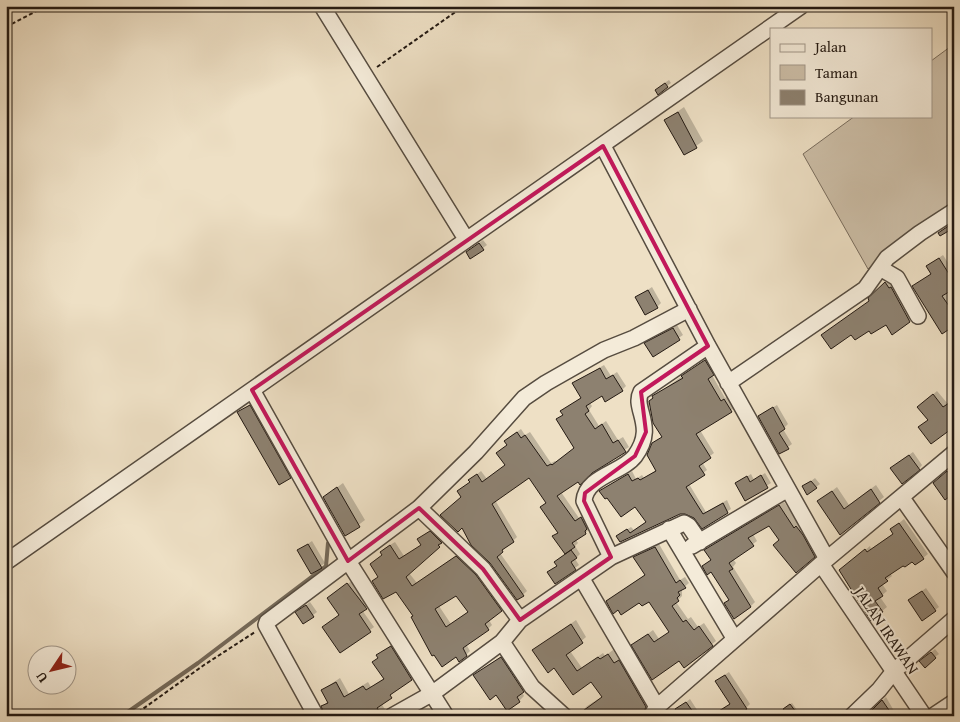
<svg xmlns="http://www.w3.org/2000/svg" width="960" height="722" viewBox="0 0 960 722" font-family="'Gentium Book Plus',serif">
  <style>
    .green { fill: #ccbea7; stroke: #786c5d }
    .shadow { fill: #0003; fill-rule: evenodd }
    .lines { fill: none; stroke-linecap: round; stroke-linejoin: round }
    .stream { stroke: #746959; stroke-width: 4 }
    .building { fill: #8d8170; stroke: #241a13; fill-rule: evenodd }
    .minor-casing { stroke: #564c40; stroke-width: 18 }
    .path { stroke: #241a13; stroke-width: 2; stroke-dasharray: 4 2.5; stroke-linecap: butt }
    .minor { stroke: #f4ebd9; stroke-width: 15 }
    .marked { fill: none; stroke: #c2185b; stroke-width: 4; stroke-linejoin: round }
    .labels { text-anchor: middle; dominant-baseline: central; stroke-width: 4; stroke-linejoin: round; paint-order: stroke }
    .street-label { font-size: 16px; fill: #241a13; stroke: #f4ebd9 }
  </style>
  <rect width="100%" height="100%" fill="#eee0c5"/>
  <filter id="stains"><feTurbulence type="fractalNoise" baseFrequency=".004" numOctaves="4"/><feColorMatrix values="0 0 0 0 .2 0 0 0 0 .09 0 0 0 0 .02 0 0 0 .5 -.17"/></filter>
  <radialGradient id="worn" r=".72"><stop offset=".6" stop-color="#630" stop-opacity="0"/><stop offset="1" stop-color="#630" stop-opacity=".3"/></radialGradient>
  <path class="green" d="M954,44V207L868,269L803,154L855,116H931V61Z"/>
  <path class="shadow" d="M669,80L671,83L667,86H660Z
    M684,107L703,141L685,154L666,120Z
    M954,222L951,228L939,233L943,229Z
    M483,240L487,245L471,257L467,252Z
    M943,255L954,272V287L946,292L954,304V324L914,286L932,273L927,266Z
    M890,279L913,317L892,333L869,299Z
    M652,287L661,303L657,307L637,297Z
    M677,325L683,335L653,355L646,343Z
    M709,357L717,371L712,375L725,398L728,396L735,408L700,430L714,453L702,462L707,470L689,484L706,512L727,500L731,509L703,527L695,517L685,512L680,513L621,541V533L631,527L634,530L647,522L636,505L607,496L601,491L632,471L636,479L642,475L644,478L656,470L653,444L663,436L654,396Z
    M604,365L611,376L617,372L626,386L622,390L602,394L589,402L592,406L589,410L599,426L606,421L618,440L623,437L629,447L561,492L579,518L585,514L590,529L576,540L578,543L575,546L580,554L575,559L579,565L556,582L553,569L558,565L556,562L566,554L554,536L558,532L547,502L529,476L495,500L517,537L500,553L527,591L518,599L462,496L471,482L470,480L481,471L487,479L506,465L509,437L521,429L525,435L530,432L551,463L555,461L556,462L575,448L558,419L564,414L566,408L582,397L574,383Z
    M937,391L948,404L954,400V424L920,427L929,419L923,403Z
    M256,400L296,471L290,477L239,412Z
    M777,405L788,424L783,429L792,444L780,453L759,416Z
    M913,452L922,465L919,469L896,464Z
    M952,468L954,471V492L938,479Z
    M765,473L771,483L745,499L740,481L751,474L754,480Z
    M815,478L820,484L816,487H803Z
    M343,483L365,520L345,535L324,497Z
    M876,485L884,497L840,533L819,501L837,487L849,505Z
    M784,502L819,551L814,556L780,540L769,524L753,534L757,541L733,559L736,563L733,567L755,602L751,606L730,599L712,570L704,566L712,559L706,550L713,544Z
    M904,519L928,554L923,558L904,564L890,573L892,576L882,584L887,591L880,597L887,607L882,611L846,566L870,546L871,549L894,533L892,529Z
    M434,528L445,538L439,547L409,573L417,583L460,553L505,606L489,620L492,625L488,629L466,644L470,651L466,655L414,616L396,590L373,581L379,577L383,555L381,552L385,548L395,542L404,556L422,545L418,540ZM457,594L469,611L451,624L439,606Z
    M312,541L325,563L321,566L299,550Z
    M659,544L680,580L685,577L689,583L682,589V596L676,602L688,619L691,617L698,627L704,623L716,641L685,666L679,659L633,645L653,630L659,639L670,632L649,600L618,609L607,601L646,574L635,557Z
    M352,581L370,604L362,610L374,627L341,652L340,614L332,594Z
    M926,588L939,607L935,610L909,600Z
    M310,602L317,612L304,622L301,609Z
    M576,620L586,637L570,651L582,668L603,653L605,656L613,650L619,660L624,657L650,701L640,716H578L587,706L603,696L592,680L555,667L534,650Z
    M395,643L415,675L381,703L386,711L381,716L323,706L328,701L322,690L340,678L349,694L368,682L371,687L384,678L379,657L382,651Z
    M935,649L939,654L935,657L925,658Z
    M506,653L528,686L522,692L524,696L519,701L496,694L474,675Z
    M729,672L750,704L746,708L713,716L731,703L720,678Z
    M886,697L897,716H867Z
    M690,699L701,716H669Z
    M792,703L797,710L790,716L786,707Z
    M423,709L428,716H410Z
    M480,709L485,716H468Z"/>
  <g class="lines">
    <path class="stream" d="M122,716L198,663L326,566L328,543"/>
  </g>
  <path class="building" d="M665,83L668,87L658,95L655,90Z
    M678,112L697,148L684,155L664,120Z
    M950,225L952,229L940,236L938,233Z
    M479,243L484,250L470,259L466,252Z
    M939,258L954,282V289L942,296L954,313V326L942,334L912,286L931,274L926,266Z
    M885,282L889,288L891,287L910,322L892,335L886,325L871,334L869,331L855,340L851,335L831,349L821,335L869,301L868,298Z
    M648,290L658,308L645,315L635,297Z
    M673,328L680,340L653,357L644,343Z
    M705,360L714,375L708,379L721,401L724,399L732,412L696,434L711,458L699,466L705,475L686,487L703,514L723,503L728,513L702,529L694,518L685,514H680L620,542L616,536L627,529L630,533L646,522L635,507L621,517L607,498L605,499L599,491L628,474L632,481L638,478L640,480L656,471L647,455L652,443L662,437L653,423L649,401L653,398L652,396L683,378L681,376Z
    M600,368L606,379L613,375L623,391L605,402L602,396L586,406L589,411L585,414L595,429L602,424L613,443L618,440L626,452L592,473L580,485L578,482L557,496L575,521L581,517L587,529L585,531L586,534L572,543L575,547L565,554L552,536L558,533L540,507L546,503L529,478L492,504L514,542L502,550L503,552L497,557L524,596L517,600L490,563L471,545L462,528L458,532L440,515L461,497L457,491L470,482L468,480L477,474L482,482L505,465L496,453L507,445L504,441L517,432L521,438L525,435L547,466L551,464L552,465L574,448L556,419L563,415L560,411L581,398L572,383Z
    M933,394L943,407L949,403L954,409V427L931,444L918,427L928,420L917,407Z
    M250,405L291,478L279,485L237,412Z
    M773,407L785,429L779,433L789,449L779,454L758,416Z
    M909,455L920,470L902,484L890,468Z
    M947,471L950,475L954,472V493L945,500L933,483Z
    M761,475L768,488L745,501L735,483L747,476L750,482Z
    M811,481L817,488L807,495L802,486Z
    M337,487L360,527L345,536L323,497Z
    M871,489L880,503L840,535L817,501L832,491L844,509Z
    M779,505L794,528L796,526L803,535L815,557L796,573L773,545L779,540L769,526L748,538L754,546L729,563L733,569L729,571L751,607L734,619L724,603L729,600L711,572L707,575L702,566L711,560L704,550Z
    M899,523L924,559L915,565L912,562L905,567L903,566L885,578L888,581L878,588L883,596L875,601L883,612L871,621L839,570L865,549L867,552L893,534L890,529Z
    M430,531L442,543L438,545L440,547L406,577L412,586L456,556L476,575L502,611L485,624L489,630L463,648L467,656L459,662L456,657L442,667L434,655L432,656L411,617L413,616L396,592L383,599L372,581L378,577L370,564L382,555L380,552L390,545L399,559L421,545L417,539ZM456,596L468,612L446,627L435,609Z
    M308,544L322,568L311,574L297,550Z
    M655,547L676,583L680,580L686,588L678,592L680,595L677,598L679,601L672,606L683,622L686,620L694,630L699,626L713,646L684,668L679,661L652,680L631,645L648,634L654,642L669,632L649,602L642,606L639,603L621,615L618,610L613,614L606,601L645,575L633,557Z
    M571,550L577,558L571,562L576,570L555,584L547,572L557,566L554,562Z
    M347,583L367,609L359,614L371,632L340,653L322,627L339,615L327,598Z
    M922,591L936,611L922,621L908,600Z
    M306,605L314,617L303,624L295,612Z
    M571,624L583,643L566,655L577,671L598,657L600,659L608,654L614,663L619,660L646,707L642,716H576L602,697L591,682L573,695L554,668L548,673L532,650Z
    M391,646L412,680L390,695L392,698L377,708L382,716H325L321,706L328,703L321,690L336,682L344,697L363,686L366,690L384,679L372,662L378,658L376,655Z
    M931,652L936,658L925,668L919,661Z
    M501,657L524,692L517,697L520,702L507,711L496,695L490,700L473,675Z
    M725,675L747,709L737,716H711L730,704L715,681Z
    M882,700L893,716H866Z
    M686,702L696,716H679L675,709Z
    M790,704L799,716H788L783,709Z"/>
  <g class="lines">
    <g class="minor-casing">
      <path id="minor" d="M322,6L466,239
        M603,146L708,346L827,559
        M880,268L897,278L918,316
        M728,383L865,289L887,258L920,233L954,211
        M252,390L348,561L446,716
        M902,498L954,572
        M419,508L483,569L520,620
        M669,529L734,638
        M692,546L788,489
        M611,557L584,501C586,476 622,473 635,456C657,426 632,409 641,392L708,346
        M6,562L801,6
        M821,564L924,716
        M582,579L657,707
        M502,642L532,687L564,716
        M316,716L266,625L267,622L419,508L476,452L524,398L546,383L604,350L634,338L689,309
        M392,716L433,693L502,642L520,620L611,557L684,523L689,526L700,542
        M651,716L657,707L821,564L954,453
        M852,716L879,690L894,671L954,619
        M933,716L954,702"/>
    </g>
    <path class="path" d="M6,27L46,6
      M377,67L464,6
      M133,716L204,665L255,632"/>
    <use href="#minor" class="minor"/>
  </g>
  <path class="marked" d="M603,146L708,346L641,392L646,432L635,456L585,493L584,501L611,557L520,620L483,569L419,508L348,561L252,390Z"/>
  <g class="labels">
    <g class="street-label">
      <text transform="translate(887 630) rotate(56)">JALAN IRAWAN</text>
    </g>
  </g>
  <rect width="960" height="722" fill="none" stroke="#eee0c5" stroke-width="25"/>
  <rect x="8" y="8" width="945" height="707" fill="none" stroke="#241a13" stroke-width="2.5"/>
  <rect x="12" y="12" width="935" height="697" fill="none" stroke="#241a13"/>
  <rect x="770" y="28" width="162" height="90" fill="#f4ebd9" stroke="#a1978a"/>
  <rect x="780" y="44" width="25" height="8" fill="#f4ebd9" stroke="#a1978a"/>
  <text x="815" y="52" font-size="15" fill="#241a13">Jalan</text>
  <rect x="780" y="65" width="25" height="15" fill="#ccbea7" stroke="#a1978a"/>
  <text x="815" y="78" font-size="15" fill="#241a13">Taman</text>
  <rect x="780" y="90" width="25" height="15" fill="#8d8170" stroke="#a1978a"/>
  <text x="815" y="102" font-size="15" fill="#241a13">Bangunan</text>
  <g transform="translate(52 670) rotate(235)"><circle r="24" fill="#f4ebd9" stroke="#a1978a"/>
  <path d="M0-4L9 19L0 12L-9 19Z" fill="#8f2418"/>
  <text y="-8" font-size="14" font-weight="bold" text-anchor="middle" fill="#241a13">U</text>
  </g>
  <rect width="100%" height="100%" filter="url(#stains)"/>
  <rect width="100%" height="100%" fill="url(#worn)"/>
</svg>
